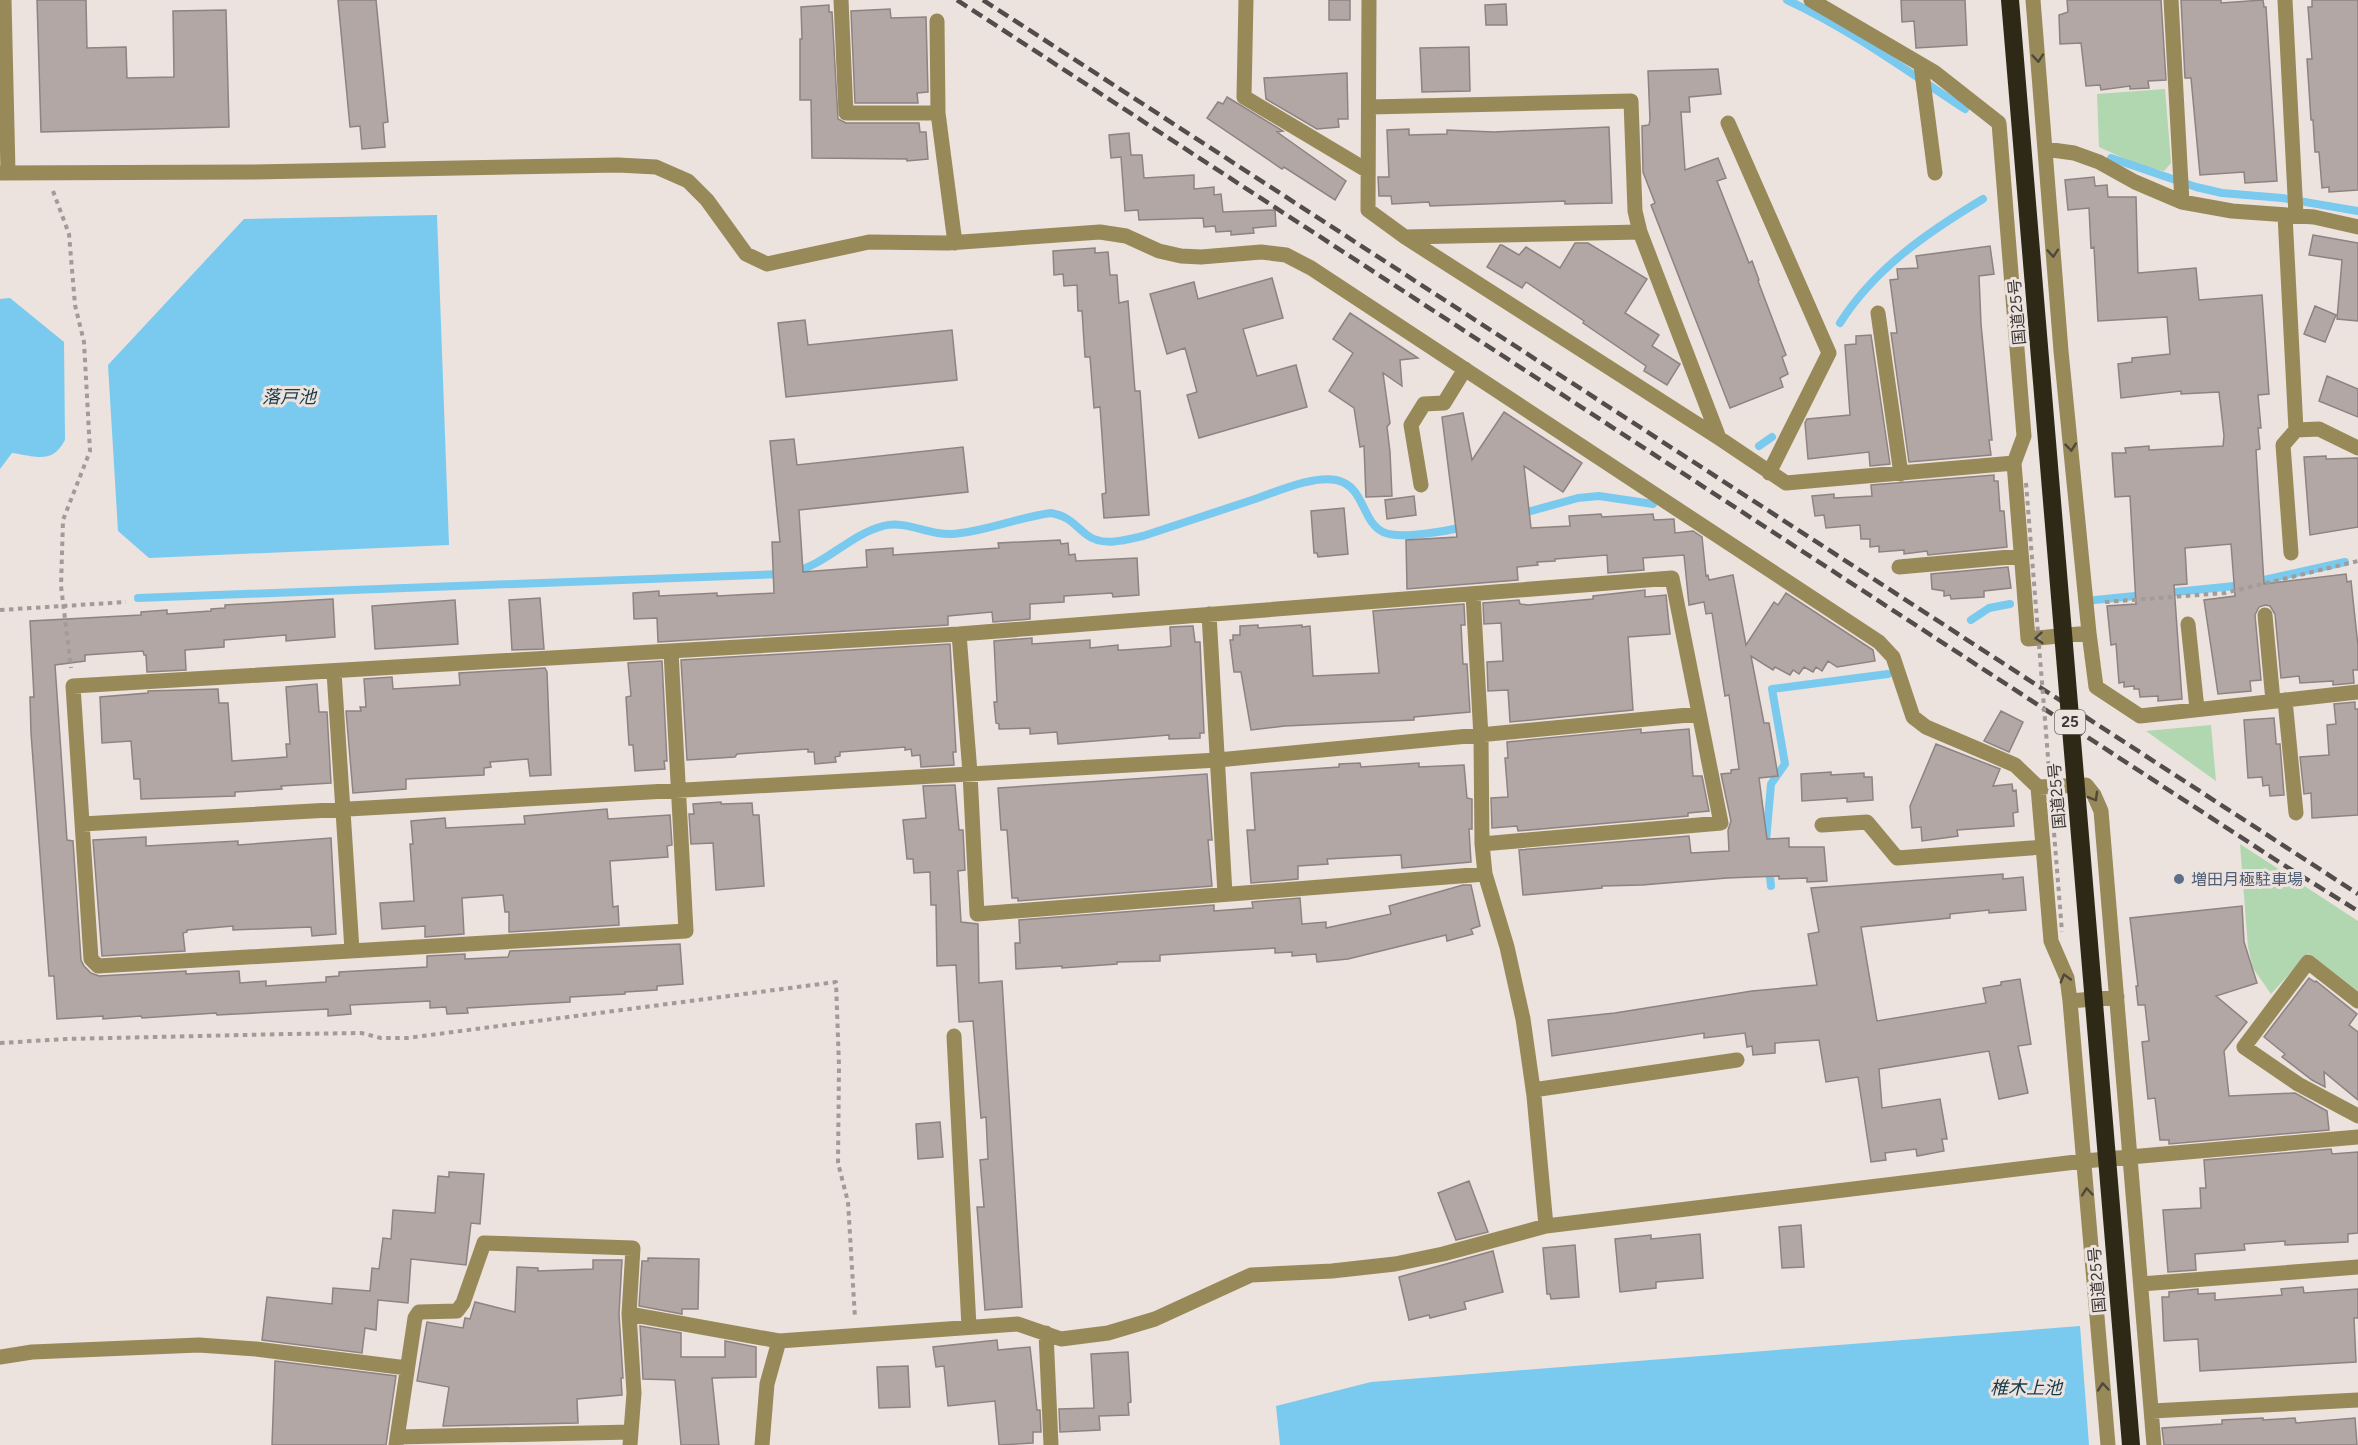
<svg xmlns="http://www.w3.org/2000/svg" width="2358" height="1445" viewBox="0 0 2358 1445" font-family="Figtree,'Noto Sans JP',sans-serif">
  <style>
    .green { fill: #b0d7af }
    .water { fill: #79caee }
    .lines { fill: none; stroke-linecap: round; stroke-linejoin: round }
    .stream { stroke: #79caee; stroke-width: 8 }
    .building { fill: #b2a7a5; stroke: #8d8381; stroke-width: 1.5 }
    .path { stroke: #a39b98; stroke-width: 4; stroke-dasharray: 4.5 4.5; stroke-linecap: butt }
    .minor { stroke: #988958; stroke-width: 15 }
    .rail { stroke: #524d4b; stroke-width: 4.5; stroke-dasharray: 12 6; stroke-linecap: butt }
    .path-bridge { stroke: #a39b98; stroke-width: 4; stroke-dasharray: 4.5 4.5; stroke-linecap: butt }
    .highway-bridge { stroke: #2e2917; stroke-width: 18 }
    .oneway { stroke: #4e483d }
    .service-dot { fill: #5c6f8a; stroke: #ece2de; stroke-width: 2 }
    .labels { text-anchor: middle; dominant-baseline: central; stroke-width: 6; stroke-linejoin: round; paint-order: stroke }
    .shield { fill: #ece2de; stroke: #716b68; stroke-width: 1.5 }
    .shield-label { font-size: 15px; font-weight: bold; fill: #3c3836 }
    .street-label { font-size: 16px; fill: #3c3836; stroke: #ece2de }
    .service-label { font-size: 16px; fill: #4e5e75; stroke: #ece2de; text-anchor: start }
    .water-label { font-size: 18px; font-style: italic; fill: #153a49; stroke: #ece2de }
  </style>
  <rect width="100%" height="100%" fill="#ece2de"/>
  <path class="green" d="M2165,89L2171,163L2164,171L2141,166L2099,147L2097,94Z
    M2211,725L2216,781L2146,731Z
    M2240,844L2358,921V991L2308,953L2271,994L2253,968L2248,947Z"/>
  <path class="water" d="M437,215L449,545L149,558L118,531L108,365L244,219Z
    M10,298L64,342L65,440C52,465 36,456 12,453L0,469V299Z
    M2080,1326L2089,1445H1280L1276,1406L1371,1382Z"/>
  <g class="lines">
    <path class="stream" d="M1787,0C1850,29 1907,71 1965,109
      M2111,158L2196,187L2222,193L2282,198L2358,211
      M1840,323C1875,268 1928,232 1983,199
      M1759,446L1772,437
      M1520,514L1578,498L1599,496L1653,504
      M793,572C827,564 849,535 883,526C906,520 928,535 951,534C981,533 1019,517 1051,513C1070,517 1072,523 1087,535C1102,547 1126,540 1143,536C1179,524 1216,512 1252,500C1274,493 1312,475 1336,480C1365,486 1361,521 1383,532C1398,540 1447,531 1464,527
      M2255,582L2345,562
      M2166,593L2244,585
      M138,598L781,574
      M2095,600L2145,595
      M1971,620L1989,608L2010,604
      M1766,841L1771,784L1785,764L1772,689L1888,674
      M1769,867L1771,886"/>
  </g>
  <path class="building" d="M37,0H86L87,48L126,47L127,78L174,77L173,11L226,10L229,127L41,132Z
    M338,0H376L388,122L383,123L385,147L362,149L360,126L350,127Z
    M1329,0H1350V20H1329Z
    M1901,0H1965L1967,45L1916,48L1914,21L1902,22Z
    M2067,0H2161L2166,80L2148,81L2149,88L2130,89V86L2101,90L2100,85L2086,86L2081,43L2060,44L2059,15L2068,12Z
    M2181,0H2221V3L2263,0L2264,7H2266L2277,181L2245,183L2244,172L2200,175L2191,78H2185Z
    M2312,0H2358V190L2329,192V187L2322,188L2319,152H2315L2313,120H2311L2307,59H2312L2308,7H2312Z
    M1506,4L1507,25H1486L1485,5Z
    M829,5V12H832L838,119L846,123H919L920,132H926L928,159L907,161V159L812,158L811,100H800V39H802L801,7Z
    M890,9L891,18L926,17L928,92L917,93L918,103H855L851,11Z
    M1469,47L1470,91L1422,92L1420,48Z
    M1718,69L1721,94L1689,97L1690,112H1681L1685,170L1718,158L1726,178L1717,181L1749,263L1752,261L1759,280L1758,281L1786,355L1782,357L1788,374L1780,378L1783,387L1730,408L1651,205L1655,203L1643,172L1642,126L1649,125L1650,120L1648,71Z
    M1347,73L1348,119H1338L1339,127L1317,129L1266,99L1264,78Z
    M1227,97L1283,131L1277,132L1346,181L1335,200L1284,167L1282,169L1207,118L1218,102L1223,104Z
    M1609,127L1612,203L1565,204V201L1430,206L1429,202L1392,204L1391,196H1379L1378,177H1389L1387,130L1409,129V135L1447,134V130L1494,132Z
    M1129,133L1131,155H1142L1144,178L1194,175V189L1214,187V195L1221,194L1223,212L1275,210L1276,226L1253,228L1254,233L1231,235V231L1216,232L1215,226L1204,227L1203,218L1139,220L1138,210L1125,211L1121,157L1111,158L1109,135Z
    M2094,177L2095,186L2107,185L2108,197H2136L2138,273L2196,268L2199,300L2262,295L2269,394L2258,395L2261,428H2258L2260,449L2256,450L2264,584L2346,574L2347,582L2351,581L2358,646V670H2353L2354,683L2333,685V681L2300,683L2299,676L2281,678L2275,614L2270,606L2265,605L2259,607L2255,615L2261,680L2250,681L2251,691L2218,694L2204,600L2235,596L2231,544L2185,548L2187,584L2174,585L2182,699L2158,701V696L2140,697L2139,689H2134V686L2124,687V682L2119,683L2116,644L2111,645L2107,606L2136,604L2130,496L2115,497L2112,453H2126L2125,448L2149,446V450L2223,446L2224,436L2219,392L2181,394V391L2121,398L2118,364L2132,362V358L2170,354L2167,317L2098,321L2094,247L2091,248L2089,208L2068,210L2065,180Z
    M2313,235L2358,243V321L2337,319L2342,260L2309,255Z
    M1575,243H1588L1647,279L1625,313L1659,335L1652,346L1680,364L1667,385L1644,371L1646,366L1583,323L1584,321L1526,282L1522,288L1487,267L1500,245H1502L1519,255L1526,247L1560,268Z
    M1990,246L1994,274L1979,276L1981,324L1992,440H1989L1991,455L1909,462L1891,333H1897L1890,280L1898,279L1897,269L1918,268L1916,256Z
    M1095,248V253L1108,252L1110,275H1117L1119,303L1128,301L1135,391H1140L1149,515L1104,518L1102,494L1106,493L1100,407L1094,408L1090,357H1085L1082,311H1078L1077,285L1064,286L1063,274L1054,275L1053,251Z
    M1272,278L1283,318L1243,329L1257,376L1296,365L1307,407L1199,438L1187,395L1197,392L1185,348L1167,354L1150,294L1194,282L1198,299Z
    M2315,306L2336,315L2325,342L2304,334Z
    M1350,313L1418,358L1400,360L1402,386L1383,373L1390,423L1387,427L1390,452L1392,496L1366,497L1364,446L1360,447L1354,408L1329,391L1353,353L1333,339Z
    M805,320L808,345L952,330L957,380L786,397L778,323Z
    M1871,335L1890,464L1870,466L1869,452L1808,459L1805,423L1807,419L1850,415L1845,345L1856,344V336Z
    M2327,376L2358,389V417L2319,401Z
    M1504,412L1582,463L1563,492L1524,466L1531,528L1570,526L1569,516L1601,514L1602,517L1653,514L1654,520L1674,519L1675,533L1693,531L1702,537L1706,576L1708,575L1709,580L1733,575L1746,645L1774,602L1778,605L1786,593L1873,650L1875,661L1837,667L1828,661L1822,671L1816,667L1813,672L1804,667L1799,674L1793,670L1790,675L1775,667L1773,670L1751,656L1764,723H1769L1778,776L1759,778L1767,839L1789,838V847H1824L1827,881L1807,882V878L1779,879V876L1727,878L1642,885L1602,886V888L1523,895L1519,850L1689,836L1691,853L1729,851L1728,830L1731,821L1721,774L1731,773V770L1739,769L1729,695L1725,696L1712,613L1706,614L1704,602L1689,605L1684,555L1643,558L1644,570L1608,573L1607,555L1555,559V561L1537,562L1538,565L1517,567L1518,580L1407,589L1406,540L1457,537L1442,417L1463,413L1472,460Z
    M794,439L797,465L963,447L968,492L799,510L803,572L867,567L866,550L893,548V555L999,548L998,543L1060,540L1061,544L1068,543L1069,555L1075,554L1076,561L1137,558L1139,595L1113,597L1112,593L1064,596V602L1030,604V619L993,622L992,612L948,616V625L658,642L657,618L634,619L633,593L659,591V596L717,593V596L774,593L772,542H780L770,441Z
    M2326,456V459L2358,458V527L2310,535L2304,457Z
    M1994,475V481H1998L2000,511H2004L2007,547L1928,555L1927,551L1904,554V550L1879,552V546L1870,547V539H1861L1860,525L1826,528L1824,515L1815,516L1812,496L1834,494V498L1872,496L1871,485Z
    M1414,496L1416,515L1387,519L1385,500Z
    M1344,508L1348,554L1318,557L1317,553H1314L1311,511Z
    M2008,567L2011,588L1984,591V597L1951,599L1950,595L1944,596V591L1932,589L1931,574Z
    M1645,590V597L1666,595L1670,634L1628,637L1633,710L1510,722L1508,690L1488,691L1487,662L1503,661L1501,623L1484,624L1483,603L1519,600L1520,604L1528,605L1593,599V596Z
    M540,598L544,649L512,650L509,600Z
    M333,599L335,637L286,641V635L224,640V647L185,650L186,670L147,672L146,655H144L143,651L85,655V661L55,665L67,840L73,841L81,960L84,966L91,973L99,976L186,971V974L239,971L240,983L266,981V986L326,982V977L339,976V972L427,967V956L465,954V959L508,957L510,951L680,944L683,984L657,986V990L625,992V994L570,997V1002L467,1008L468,1013L447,1014L446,1007L430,1008V1001L350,1005L351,1014L328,1016V1009L217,1015L216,1013L142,1018L141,1016L103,1019V1016L57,1019L54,976H49L31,733L30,697H34L30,621L141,615V612L167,610V614L211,611V609L225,608V605Z
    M455,600L458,644L375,649L372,606Z
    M1464,604L1465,625H1461L1463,664H1467L1470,712L1414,717V720L1285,726L1251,730L1241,672H1234L1230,640H1233V635H1240V626L1258,625V628L1302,625V627L1310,626L1313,676L1379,673L1373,611Z
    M1193,626L1195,642H1200L1204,733H1200V738L1169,739V735L1058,744L1057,732L1030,734V728L999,729V724L996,723L994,702H997L994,641L1032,638V644L1090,640V648L1118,645V650H1123L1165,647L1171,646L1170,627Z
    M950,644L956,752H953L954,765L921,767L920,755L912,756L911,749L905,750V747L840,752V756L835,757L836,762L815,764L814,752H808V749L737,754L735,757L687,760L681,660Z
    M662,661L667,761H664L665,769L635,771L633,745H629L626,697L631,696L628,663Z
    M545,668L547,672L551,775L530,776L528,759L490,762L491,767L484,768V775L406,779V789L353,793L346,711H361L360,707H366L364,679L392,677L393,689L460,685L459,673Z
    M317,684L319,712H327L331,783L281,786L282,789L235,792V796L141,799L140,779H134L131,741L102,743L100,697L148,693V691L218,689L219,703H228L232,761L287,757L286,744H290L286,687Z
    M2355,702V709H2358V815L2312,818L2311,793L2304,794L2300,757L2329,755L2327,725L2336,724L2334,704Z
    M2001,711L2023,722L2009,752L1984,741Z
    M2274,718L2276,742V744H2280L2284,795L2270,796L2269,785L2263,786L2262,777L2248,778L2244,720Z
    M1641,729V733L1689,729L1693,776H1702L1709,811L1688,813V816L1518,831L1517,826L1492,828L1491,798L1508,797L1505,758H1508L1507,742Z
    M1936,744L2000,769L1993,786L2012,784L2013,791L2016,790L2018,812L2013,813L2014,826L1957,830L1958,836L1922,841L1921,827L1912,828L1910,806Z
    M1360,763L1361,767L1419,763V767L1464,765L1467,798L1472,799V829H1469L1471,862L1402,868L1401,855L1327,859L1328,864L1298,866V879L1251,883L1247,830H1255L1251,773L1339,767V764Z
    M1831,772V775L1864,773V777H1872L1873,800L1847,802V798L1802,801L1801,774Z
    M1207,774L1212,840H1208L1212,886L1018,901V898H1012L1007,830H1001L998,788Z
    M955,785L959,830H963L965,870L958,871L961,922L978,924L979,983L1002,981L1022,1307L985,1310L977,1207H984L980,1160L988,1159L986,1117L981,1118L973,1021L959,1022L956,965L937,966L936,905H931L930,872L914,873L913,859H907L903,820L926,818L923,786Z
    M721,802V804L752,803L753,815H759L764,886L716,890L713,843L691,844L689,814H694L693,804Z
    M607,809L608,819L670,815L672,845L667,846L668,857L610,861L613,907L618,906L619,925L509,932V912H505L503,895L462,898L464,934L425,937V926L382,929L380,903L414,901L410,844H413L411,821L445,818L446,828L525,824L524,816Z
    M146,837V846L238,841V845L331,838L336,934L312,936L311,927L233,930V926L187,930V932L183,933L185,951L102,956L93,840Z
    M2003,874V879L2023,877L2026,910L1989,913V910L1950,914V918L1861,927L1877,1021L1986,1003L1983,988L2001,985V982L2020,979L2031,1044L2018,1046L2028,1093L1999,1099L1989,1051L1879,1069L1882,1108L1940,1099L1947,1139H1942L1944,1151L1917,1156L1916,1149L1885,1153L1886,1160L1871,1162L1858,1077L1826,1082L1819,1040L1775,1043V1053L1753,1055L1752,1046L1747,1047L1745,1033L1704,1038V1033L1552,1056L1548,1020L1615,1013L1752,991L1817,985L1808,934L1819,932L1811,888Z
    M1463,885H1471L1480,926L1471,929L1473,934L1447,941L1446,935L1348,959L1317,962L1316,954L1292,956V952L1275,953V948L1160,955V961L1117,962V964L1062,968V966L1016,969L1015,943H1020L1019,920L1214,905V911L1253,908L1252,902L1300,898L1302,924L1326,922V928L1391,914L1389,906Z
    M2242,906L2244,942L2257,983L2216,996L2247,1022L2224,1051L2229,1096L2295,1093L2327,1111L2329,1130L2169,1144V1140H2160L2155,1098L2148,1099L2142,1042L2149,1041L2145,1005H2138L2136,986H2138L2130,918Z
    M2309,978L2315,982L2316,981L2357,1014L2349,1025L2358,1032V1100L2324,1072L2325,1087L2312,1080L2282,1057L2285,1054L2264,1037Z
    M940,1122L943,1157L918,1159L916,1124Z
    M2331,1149L2332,1154L2358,1152V1233L2348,1234V1242L2285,1245V1241L2244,1244L2245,1250L2195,1254L2196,1270L2168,1272L2163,1210L2201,1208L2200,1188H2206L2204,1160Z
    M449,1172L484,1174L480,1224L471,1223L466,1265L411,1259L408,1303L378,1300L376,1330L365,1328L362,1353L262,1340L267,1297L332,1304L333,1288L370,1291L372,1268L379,1269L383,1238L391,1239L393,1210L435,1213L438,1176L449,1177Z
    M1469,1181L1488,1232L1456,1240L1438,1193Z
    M1801,1225L1804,1267L1782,1268L1779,1227Z
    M1700,1234L1703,1278L1656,1282V1288L1620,1292L1615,1239L1651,1235V1239Z
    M1575,1245L1579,1297L1551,1299L1550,1294H1547L1543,1248Z
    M1493,1251L1503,1292L1464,1302L1466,1309L1430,1318L1429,1315L1409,1320L1399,1277Z
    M648,1258L699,1259L698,1309H682V1314L639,1306L642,1261H648Z
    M593,1260H622L619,1314L623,1378H621L622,1395L577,1399L578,1423L443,1426L449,1387L417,1381L427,1322L463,1328L465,1318L470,1319L475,1302L515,1312L517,1267L538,1268V1271L593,1269Z
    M2303,1287L2304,1293L2358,1289V1318H2354L2356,1362L2200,1371L2198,1339L2164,1341L2162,1297H2169V1292L2198,1289V1294L2215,1293V1300L2282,1295L2281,1289Z
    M640,1326L681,1333V1357H725V1341L756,1347V1377L712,1378L719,1445H681L675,1380L643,1379Z
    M997,1340L998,1350L1030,1347L1037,1410H1040L1041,1432H1033V1443L999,1445L995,1401L948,1406L944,1366L936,1367L933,1347Z
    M1128,1352L1131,1402L1128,1403L1129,1415L1099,1416L1100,1430L1060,1432L1059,1409L1094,1408L1091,1354Z
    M275,1361L396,1376L386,1445H272Z
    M908,1366L910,1407L879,1408L877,1367Z
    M2263,1418V1420L2295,1418L2296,1423L2355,1418L2357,1445H2164L2162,1428L2222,1424V1420Z"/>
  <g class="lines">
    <path class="path" d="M53,191L69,234L75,305L84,342L90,451L63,520L61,586L71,668
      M2105,602L2225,593L2358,561
      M0,610L126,602
      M0,1043L66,1039L288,1034L361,1033L381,1038H407L836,982L839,1066L838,1163L848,1202L855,1318"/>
    <path class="minor" d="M4,0L8,172
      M841,0L846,113H938
      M1246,0L1244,97L1368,171
      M1369,0L1368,210L1405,237L1719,438L1786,483L2014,463
      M1811,0L1934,72L1999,123L2024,436L2014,463L2028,639L2089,633L2061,351L2033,0
      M2171,0L2182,202
      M2285,0L2296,215
      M937,21L938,113L955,243
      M1921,65L1935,173
      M1370,107L1631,101L1635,211L1640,232L1719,438
      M1728,123L1829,353L1769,473
      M2045,149L2074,153L2099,162L2135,182L2182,202L2232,211L2314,217L2358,227
      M0,173L253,172L618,165L656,167L688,181L707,200L746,254L767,264L869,242L948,243L1100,232L1126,236L1159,251L1181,256L1201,257L1261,252L1286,255L1311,268L1879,642L1893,657L1913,717L1926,727L2015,765L2038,787
      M2285,215L2296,430L2319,429L2358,448
      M1405,237L1640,232
      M1878,313L1901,474
      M1421,485L1411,425L1424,404L1444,403L1465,369
      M2291,553L2283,445L2296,430
      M1899,567L2021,556
      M1473,594L1481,737L1482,844L1485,874L1507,947L1523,1019L1534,1096L1546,1226
      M1209,614L1225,894
      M2265,615L2273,701
      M2188,624L2197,709
      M2089,633L2096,687L2140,716L2358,692
      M959,634L970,773L977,914L1485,874
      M671,652L686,931L98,966L91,959L73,686L959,634L1672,578L1721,823L1482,844
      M334,672L352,950
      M2285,700L2296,813
      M82,824L1218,760L1699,714
      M1822,825L1867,822L1897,858L2043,847
      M2070,1001L2117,997
      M2358,1001L2308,962L2244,1047L2298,1084L2358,1116
      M954,1036L969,1327
      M1533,1090L1737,1060
      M2141,1284L2358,1267
      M629,1314L779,1341
      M1046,1333L1051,1445
      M0,1357L32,1352L199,1345L256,1349L407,1368
      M2152,1411L2358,1400
      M397,1437L631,1432
      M396,1445L415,1318L419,1312L457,1311L463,1303L484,1243L633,1248L629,1314L634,1393L630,1445
      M762,1445L767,1384L779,1341L1018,1324L1061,1339L1108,1333L1155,1319L1251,1275L1332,1271L1395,1264L1443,1254L1546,1226L2084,1161L2358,1137
      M2108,1445L2070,1001L2067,978L2051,941L2038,787L2086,785L2094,795L2101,811L2154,1445"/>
    <path class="rail" d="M957,0L2279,862L2358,911
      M983,0L2358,894"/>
    <path class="path-bridge" d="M2026,483L2062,932"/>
    <path class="highway-bridge" d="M2010,0L2131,1445"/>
  </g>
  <defs><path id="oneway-chevron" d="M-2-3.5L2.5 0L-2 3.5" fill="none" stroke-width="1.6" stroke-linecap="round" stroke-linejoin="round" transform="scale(1.5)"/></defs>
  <g class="oneway">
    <use href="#oneway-chevron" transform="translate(2038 58) rotate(85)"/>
    <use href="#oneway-chevron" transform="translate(2053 253) rotate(86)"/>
    <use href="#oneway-chevron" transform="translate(2071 447) rotate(84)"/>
    <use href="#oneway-chevron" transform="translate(2039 638) rotate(175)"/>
    <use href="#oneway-chevron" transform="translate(2094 797) rotate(60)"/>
    <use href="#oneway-chevron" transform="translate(2065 978) rotate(-106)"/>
    <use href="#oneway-chevron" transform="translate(2087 1192) rotate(-95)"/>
    <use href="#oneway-chevron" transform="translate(2103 1387) rotate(-95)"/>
  </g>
  <circle class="service-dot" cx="2179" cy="879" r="6"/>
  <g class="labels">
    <rect class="shield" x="2055" y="710" width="30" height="24" rx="4.5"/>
    <g class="shield-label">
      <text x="2070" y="722">25</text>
    </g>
    <g class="street-label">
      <text transform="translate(2017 312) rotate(-95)">国道25号</text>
      <text transform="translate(2057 796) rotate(-95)">国道25号</text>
      <text transform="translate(2097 1280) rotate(-95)">国道25号</text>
    </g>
    <g class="service-label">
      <text x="2191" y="879">増田月極駐車場</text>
    </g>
    <g class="water-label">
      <text x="289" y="397">落戸池</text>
      <text x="2026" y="1388">椎木上池</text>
    </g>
  </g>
</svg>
